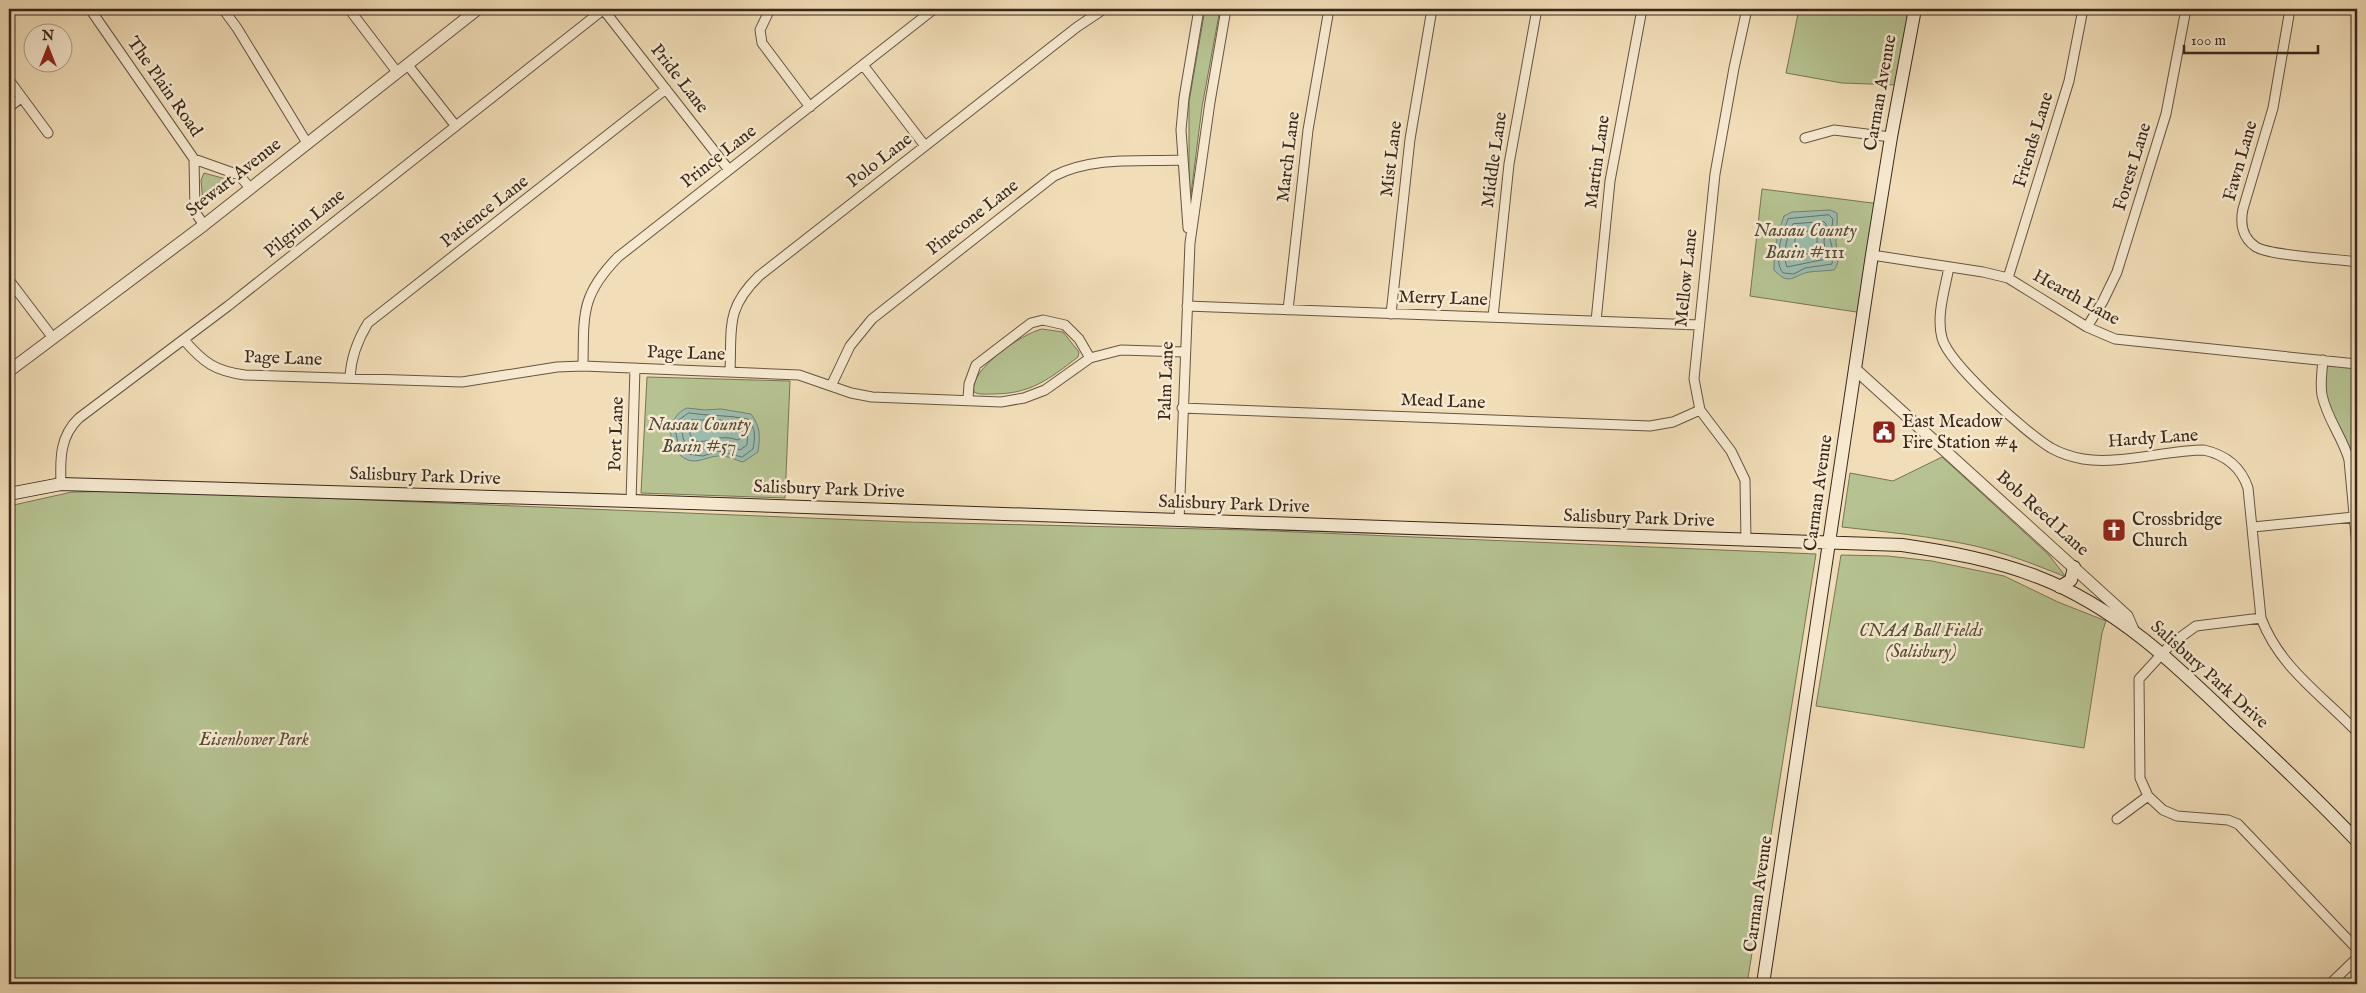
<svg xmlns="http://www.w3.org/2000/svg" width="2366" height="993" viewBox="0 0 2366 993" font-family="'IM FELL English',serif">
  <style>
    .green { fill: #b6c291; stroke: #777456 }
    .water { fill: #9bbcaf; stroke: #738073 }
    .lines { fill: none; stroke-linecap: round; stroke-linejoin: round }
    .shore { stroke: #6a7264; stroke-width: 1 }
    .minor-casing { stroke: #665441; stroke-width: 11 }
    .tertiary-casing { stroke: #665441; stroke-width: 13 }
    .secondary-casing { stroke: #38271a; stroke-width: 14 }
    .minor { stroke: #f6e9d0; stroke-width: 9 }
    .tertiary { stroke: #f6e9d0; stroke-width: 11 }
    .secondary { stroke: #f6e9d0; stroke-width: 12 }
    .labels { text-anchor: middle; dominant-baseline: central; stroke-width: 5; stroke-linejoin: round; paint-order: stroke }
    .street-label { font-size: 18px; fill: #38271a; stroke: #f6e9d0 }
    .poi-label { font-size: 18px; fill: #38271a; stroke: #f6e9d0; text-anchor: start }
    .park-label { font-size: 18px; font-style: italic; fill: #584e38; stroke: #f6e9d0 }
    .water-label { font-size: 19px; font-style: italic; fill: #514c3f; stroke: #f6e9d0 }
  </style>
  <rect width="100%" height="100%" fill="#f1ddb7"/>
  <filter id="stains"><feTurbulence type="fractalNoise" baseFrequency=".004" numOctaves="4"/><feColorMatrix values="0 0 0 0 .2 0 0 0 0 .09 0 0 0 0 .02 0 0 0 .5 -.17"/></filter>
  <radialGradient id="worn" r=".72"><stop offset=".6" stop-color="#630" stop-opacity="0"/><stop offset="1" stop-color="#630" stop-opacity=".3"/></radialGradient>
  <path class="green" d="M1205,9H1220L1202,107L1191,194L1189,193V102Z
    M1799,9H1915L1898,85L1842,83L1786,73Z
    M204,173L226,179L229,182L203,203L201,180Z
    M1762,189L1880,204L1863,313L1750,296Z
    M1042,329L1063,332L1079,352L1078,357C1049,379 1031,394 993,394C987,394 979,395 974,392C968,370 1023,333 1042,329Z
    M2323,360L2357,364V547L2349,460L2325,405Z
    M647,377L790,381L785,498L641,493Z
    M1942,457L2049,555L2066,577C2036,565 2006,553 1975,546C1931,536 1886,532 1842,527L1850,473L1893,481Z
    M149,491L906,522L1248,530L1816,554L1747,984H9V506L72,492Z
    M1841,555L1888,556L1932,561L2004,576L2058,602L2106,621L2102,633L2084,748L1816,706Z"/>
  <path class="water" d="M1830,210L1837,213C1838,222 1836,230 1836,238C1835,249 1842,261 1834,270C1825,271 1818,271 1809,272C1793,275 1790,287 1774,270C1774,248 1777,236 1784,216L1792,212Z
    M687,408L705,410L721,409L751,414C761,427 760,437 758,452L743,462C735,460 729,456 721,456C708,455 697,466 684,458C665,446 667,416 687,408Z"/>
  <g class="lines">
    <path class="shore" d="M1829,215L1833,219L1830,240L1833,250L1832,264L1805,268L1794,274L1783,273C1772,259 1783,233 1788,219Z
      M1824,222L1826,224L1824,241L1826,259L1787,267C1782,254 1787,236 1793,224Z
      M1798,231H1817V252L1794,256L1795,239Z
      M689,413C709,416 728,415 748,419C756,428 755,437 753,449L742,457L718,451L703,456L687,454L679,447L676,434L679,420Z
      M688,420H720L744,425L748,429L747,445L740,450C733,447 726,444 717,444C712,445 707,449 702,450C683,452 677,432 688,420Z
      M694,428H719L739,431L741,438L738,440C718,433 710,444 694,441L690,434Z"/>
    <g class="minor-casing">
      <path id="minor" d="M90,9L194,159L195,212L204,225
        M223,9L237,28L307,143
        M349,9L397,72
        M603,9L729,170
        M770,9L760,30L762,43L810,107
        M2290,9L2273,108L2243,209C2240,223 2242,238 2256,247C2271,256 2337,259 2357,262
        M407,64L455,125
        M863,65L925,146
        M9,80L48,133
        M9,107L21,98
        M1805,138L1834,130L1891,137
        M194,159L239,175L250,188
        M1188,228L1181,130L1184,98L1199,9
        M1872,255L1983,272L2008,278L2087,327L2115,339L2357,364
        M1949,267C1945,289 1936,316 1942,338C1949,364 2026,433 2051,448C2060,453 2072,457 2083,459C2119,465 2167,450 2204,450C2226,455 2241,467 2248,488L2261,618C2280,668 2321,694 2357,732
        M2008,278L2069,81L2083,9
        M9,280L53,338
        M1187,306L1699,325
        M1288,310L1308,130L1329,9
        M1391,314L1410,139L1432,9
        M1493,317L1509,164L1537,9
        M1596,321L1610,181L1642,9
        M2087,327L2103,301L2117,272L2166,114L2186,9
        M184,340C204,363 215,371 245,375L462,382L557,367L583,366L799,375L851,393L872,397L1001,402L1024,398L1045,390L1090,358L1121,350L1184,352
        M2323,360C2322,371 2320,384 2322,395C2327,419 2343,438 2349,460L2357,547
        M583,366C584,315 580,296 618,257L934,9
        M730,371C732,328 725,309 759,276L1077,27L1104,9
        M350,377C351,357 357,341 368,323L666,89
        M831,386L850,346L872,319L1054,176C1093,156 1140,162 1183,160
        M968,399L969,384L976,365L1031,323L1043,320L1065,325L1079,339L1090,358
        M1182,408L1650,426L1673,422L1700,410
        M61,484C60,458 60,436 79,418L228,306L604,9
        M631,501L635,368
        M1179,521L1190,243L1210,102L1226,9
        M2253,527L2354,517
        M1746,541L1745,480L1731,451L1700,410L1694,379L1715,174L1734,68L1747,9
        M2261,618L2196,626L2171,644L2139,679L2140,778L2148,796L2163,810L2177,816L2228,820L2238,824L2357,949
        M2117,819L2148,796
        M2330,984L2357,958"/>
    </g>
    <g class="tertiary-casing">
      <path id="tertiary" d="M1855,369L2127,616L2133,630
        M9,371L204,225L478,9"/>
    </g>
    <g class="secondary-casing">
      <path id="secondary" d="M9,494L61,484L631,501L1902,545C1949,552 1994,560 2038,577C2116,607 2176,665 2235,722C2277,761 2318,800 2357,841
        M2060,587L2071,580L2074,567
        M1763,984L1872,255L1891,137L1915,9"/>
    </g>
    <use href="#minor" class="minor"/>
    <use href="#tertiary" class="tertiary"/>
    <use href="#secondary" class="secondary"/>
  </g>
  <defs>
    <g id="civic-square" transform="scale(1.25)"><rect x="-9" y="-9" width="18" height="18" rx="4" fill="#8f2418" stroke="#f6e9d0"/><path d="M-.6-6.5H3V-4.5H.6V-3L4-1V1h2V6H-6V1h2V-1L-.6-3ZM-1.2 2.5V6h2.4V2.5Z" fill="#fff"/></g>
    <g id="church-square" transform="scale(1.25)"><rect x="-9" y="-9" width="18" height="18" rx="4" fill="#8f2418" stroke="#f6e9d0"/><path d="M-1.2-6h2.4v3.5h3.3v2.4h-3.3V6h-2.4V-.1h-3.3v-2.4h3.3Z" fill="#fff"/></g>
  </defs>
  <g fill-rule="evenodd">
    <use href="#civic-square" x="1884" y="432"/>
    <use href="#church-square" x="2114" y="530"/>
  </g>
  <g class="labels">
    <g class="street-label">
      <text transform="translate(679 79) rotate(52)">Pride Lane</text>
      <text transform="translate(164 87) rotate(55)">The Plain Road</text>
      <text transform="translate(1881 93) rotate(-80)">Carman Avenue</text>
      <text transform="translate(2034 140) rotate(-73)">Friends Lane</text>
      <text transform="translate(719 157) rotate(-38)">Prince Lane</text>
      <text transform="translate(1289 157) rotate(-83)">March Lane</text>
      <text transform="translate(1392 159) rotate(-83)">Mist Lane</text>
      <text transform="translate(1495 160) rotate(-82)">Middle Lane</text>
      <text transform="translate(880 161) rotate(-38)">Polo Lane</text>
      <text transform="translate(2241 161) rotate(-74)">Fawn Lane</text>
      <text transform="translate(1598 162) rotate(-82)">Martin Lane</text>
      <text transform="translate(2133 167) rotate(-73)">Forest Lane</text>
      <text transform="translate(234 178) rotate(-38)">Stewart Avenue</text>
      <text transform="translate(485 212) rotate(-38)">Patience Lane</text>
      <text transform="translate(973 218) rotate(-38)">Pinecone Lane</text>
      <text transform="translate(305 224) rotate(-39)">Pilgrim Lane</text>
      <text transform="translate(1687 278) rotate(-84)">Mellow Lane</text>
      <text transform="translate(2076 298) rotate(29)">Hearth Lane</text>
      <text transform="translate(1443 299) rotate(2)">Merry Lane</text>
      <text transform="translate(686 354) rotate(2)">Page Lane</text>
      <text transform="translate(283 359) rotate(2)">Page Lane</text>
      <text transform="translate(1167 381) rotate(-88)">Palm Lane</text>
      <text transform="translate(1443 402) rotate(2)">Mead Lane</text>
      <text transform="translate(617 434) rotate(-88)">Port Lane</text>
      <text transform="translate(2153 439) rotate(-4)">Hardy Lane</text>
      <text transform="translate(425 477) rotate(2)">Salisbury Park Drive</text>
      <text transform="translate(829 490) rotate(2)">Salisbury Park Drive</text>
      <text transform="translate(1819 493) rotate(-82)">Carman Avenue</text>
      <text transform="translate(1234 505) rotate(2)">Salisbury Park Drive</text>
      <text transform="translate(2042 514) rotate(42)">Bob Reed Lane</text>
      <text transform="translate(1639 519) rotate(2)">Salisbury Park Drive</text>
      <text transform="translate(2209 675) rotate(42)">Salisbury Park Drive</text>
      <text transform="translate(1759 894) rotate(-82)">Carman Avenue</text>
    </g>
    <g class="poi-label">
      <text x="1902" y="422">East Meadow<tspan x="1902" dy="21">Fire Station #4</tspan></text>
      <text x="2132" y="520">Crossbridge<tspan x="2132" dy="21">Church</tspan></text>
    </g>
    <g class="park-label">
      <text x="1921" y="631">CNAA Ball Fields<tspan x="1921" dy="21">(Salisbury)</tspan></text>
      <text x="254" y="740">Eisenhower Park</text>
    </g>
    <g class="water-label">
      <text x="1805" y="231">Nassau County<tspan x="1805" dy="22">Basin #111</tspan></text>
      <text x="699" y="425">Nassau County<tspan x="699" dy="22">Basin #57</tspan></text>
    </g>
  </g>
  <rect width="2366" height="993" fill="none" stroke="#f1ddb7" stroke-width="30"/>
  <rect x="10" y="10" width="2346" height="973" fill="none" stroke="#38271a" stroke-width="2.5"/>
  <rect x="15" y="15" width="2336" height="963" fill="none" stroke="#38271a"/>
  <g transform="translate(48 48)"><circle r="24" fill="#f6e9d0" stroke="#aa9b87"/>
  <path d="M0-4L9 19L0 12L-9 19Z" fill="#8f2418"/>
  <text y="-8" font-size="14" font-weight="bold" text-anchor="middle" fill="#38271a">N</text>
  </g>
  <path d="M2184 45v8h134v-8" fill="none" stroke="#38271a" stroke-width="2.5"/>
  <text x="2191" y="45" font-size="15" fill="#38271a" stroke="#f6e9d0" stroke-width="4" paint-order="stroke">100 m</text>
  <rect width="100%" height="100%" filter="url(#stains)"/>
  <rect width="100%" height="100%" fill="url(#worn)"/>
</svg>
